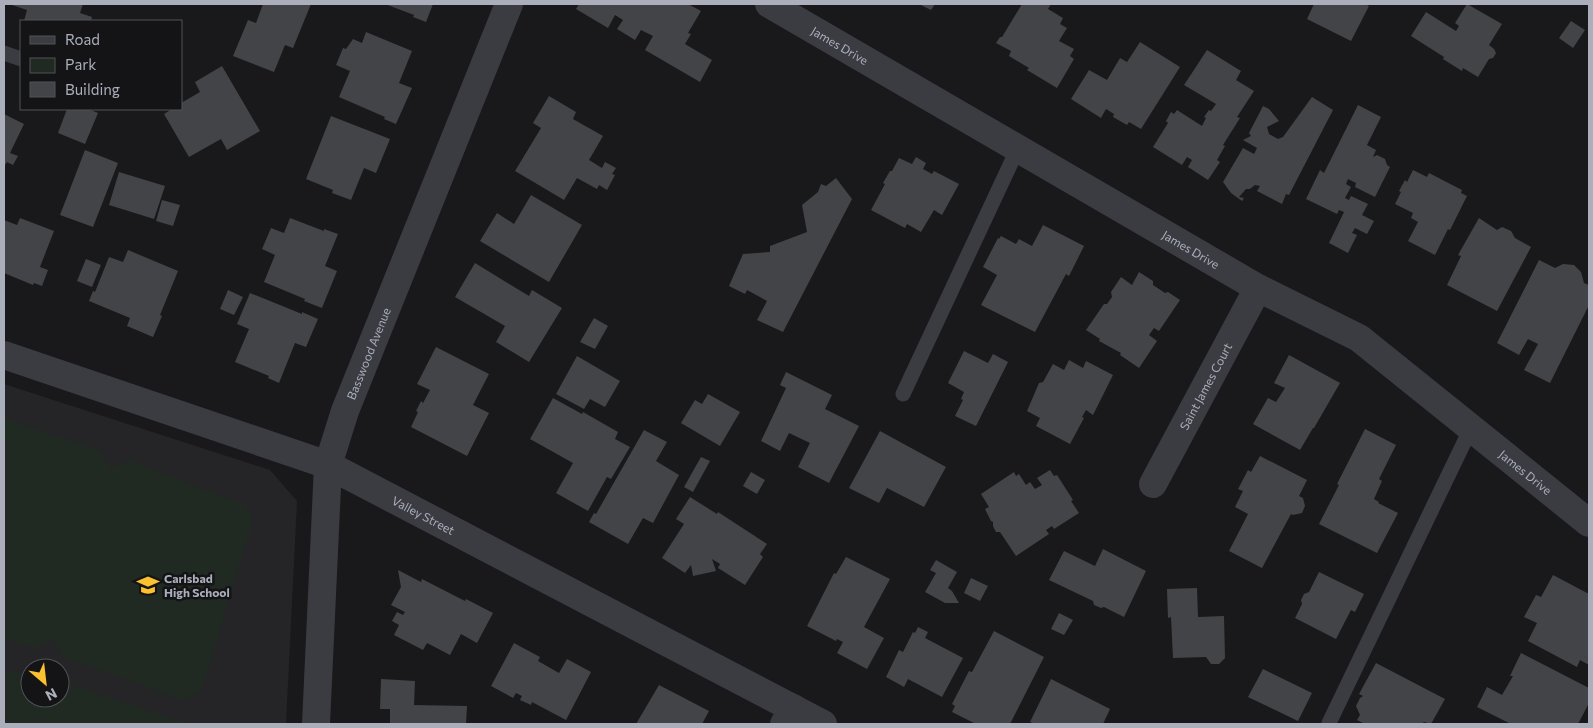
<svg xmlns="http://www.w3.org/2000/svg" width="1593" height="728" viewBox="0 0 1593 728" font-family="Commissioner,sans-serif">
  <style>
    .built { fill: #252528; fill-rule: evenodd }
    .green { fill: #202a22 }
    .building { fill: #434448 }
    .lines { fill: none; stroke-linecap: round; stroke-linejoin: round }
    .service { stroke: #3b3c42; stroke-width: 15 }
    .minor { stroke: #3b3c42; stroke-width: 28 }
    .tertiary { stroke: #3b3c42; stroke-width: 28 }
    .labels { text-anchor: middle; dominant-baseline: central; stroke-width: 5; stroke-linejoin: round; paint-order: stroke }
    .street-label { font-size: 12px; fill: #aaafbb; stroke: #141416 }
    .poi-label { font-size: 12px; font-weight: bold; fill: #aaafbb; stroke: #141416; text-anchor: start }
  </style>
  <rect width="100%" height="100%" fill="#19191b"/>
  <path class="built" d="M4,384L270,470L297,501L286,724H4ZM30,668H60V698H30Z"/>
  <path class="green" d="M4,419L101,451L110,469L128,460L245,505L253,521L201,692L183,700L61,656L54,640L34,648L4,638Z
    M4,671L30,674V698H60V681L189,724H4Z"/>
  <path class="building" d="M9,4H83L80,13L92,17L91,21H24L27,10Z
    M263,4H311L293,48L285,45L274,72L233,56L248,20L256,23Z
    M385,4H433L426,22L413,17L414,15Z
    M579,4H688L701,11L688,33L691,34L685,44L712,60L700,82L645,50L653,36L641,30L635,40L617,29L623,20L615,15L608,28L576,9Z
    M919,4H935L931,10Z
    M1022,4H1051L1048,9L1063,18L1060,24L1067,28L1059,41L1074,49L1070,56L1074,59L1057,88L1027,70L1029,68L1009,56L1011,51L996,43L1000,37H1002Z
    M1314,4H1365L1369,6L1351,41L1307,19Z
    M1467,4L1502,24L1489,45L1494,49L1496,53L1493,58L1489,59L1478,77L1463,68L1462,71L1443,59L1444,57L1411,36L1426,12L1456,31L1459,26L1455,23Z
    M1571,21L1585,30L1573,48L1559,38Z
    M366,32L412,51L399,83L412,88L396,124L384,119L385,117L339,97L350,71L336,65L343,48L346,49L353,39L362,43Z
    M1140,42L1180,67L1141,129L1129,122L1127,125L1113,117L1114,114L1106,109L1101,118L1071,99L1089,70L1107,80L1120,58L1127,62Z
    M1207,50L1241,71L1236,80L1254,91L1237,117L1240,118L1223,145L1225,146L1217,160L1220,162L1208,180L1188,167L1192,160L1187,157L1182,165L1153,147L1168,123L1166,121L1171,112L1174,114L1177,110L1202,126L1206,118L1204,117L1209,110L1211,111L1216,104L1184,85Z
    M222,66L260,131L227,150L221,139L189,157L164,114L172,109H181V103L200,92L195,82Z
    M549,96L576,112L573,119L603,136L589,160L602,168L605,162L616,168L612,174L615,175L607,190L599,185L597,189L577,178L564,200L515,171L541,128L533,123Z
    M1312,97L1333,110L1289,195L1286,194L1282,204L1257,191L1260,186L1255,185L1250,189H1246L1239,197L1244,198L1242,201L1231,193L1223,182L1243,148L1254,154L1257,148L1243,140L1251,136L1249,133L1263,106L1269,109L1279,121L1267,127L1269,134L1278,139L1283,137Z
    M1358,105L1381,117L1367,145L1376,150L1373,157L1377,155L1385,159L1387,165L1390,167L1375,197L1355,187L1356,183L1348,179L1346,184L1351,187L1345,198L1349,200L1351,196L1368,204L1362,215L1374,221L1367,234L1355,228L1352,233L1357,235L1348,253L1329,243L1344,212L1339,210L1337,214L1306,199L1320,170L1324,173Z
    M67,109H88L98,113L85,144L58,133Z
    M4,114L24,124L10,153L18,156L13,165L7,162L5,165L4,164Z
    M331,116L390,139L376,173L364,168L351,200L332,193L333,190L306,179Z
    M85,150L118,163L93,227L60,215Z
    M916,157L926,163L923,169L932,174L934,171L959,184L942,215L934,210L921,232L907,224L905,228L871,210L885,184L883,183L890,171H892L899,158L912,164Z
    M1413,170L1427,177L1429,173L1462,190L1461,193L1467,196L1450,230L1448,229L1435,255L1408,241L1418,222L1411,218L1413,213L1395,204L1401,192L1399,191L1405,180L1407,182Z
    M119,172L165,186L154,219L109,205Z
    M836,178L852,199L783,332L757,320L767,301L747,290L745,294L729,286L743,254L770,252V246L807,232L802,205L818,192L821,184L826,186Z
    M531,195L582,225L549,282L480,241L497,213L514,224Z
    M162,200L180,205L173,226L156,221Z
    M20,218L54,231L40,267L48,270L42,286L34,283L33,285L4,273V220L17,225Z
    M290,218L324,231V229L338,234L325,266L337,271L322,308L304,301L305,299L264,282L275,255L262,249L271,228L284,233Z
    M1479,218L1497,230L1502,227L1511,231L1515,238L1531,247L1497,311L1447,285L1461,256L1458,255Z
    M1043,225L1084,246L1069,276L1066,274L1035,332L981,305L997,275L983,267L998,238L999,239L1001,236L1016,244L1019,239L1032,246Z
    M128,250L178,271L160,315L162,316L153,337L127,326L130,318L89,301L93,291L95,292L109,257L123,262Z
    M86,259L101,265L92,287L77,281Z
    M1539,260L1555,268L1563,264L1574,265L1581,272L1584,283L1589,285V305L1550,383L1524,370L1538,344L1528,339L1519,355L1497,343Z
    M475,263L529,296L532,290L562,308L529,362L496,342L505,326L455,297Z
    M1139,272L1153,281V285L1165,293L1168,292L1180,300L1159,331L1154,328L1149,335L1157,341L1139,368L1120,355L1121,353L1099,341L1100,339L1086,330L1104,304H1107L1112,297L1111,292L1121,277L1132,285Z
    M228,290L243,297L234,315L220,309Z
    M250,293L302,314V312L318,319L306,347L295,343L279,383L268,378L269,376L235,362L249,329L237,324Z
    M594,318L608,326L595,349L580,342Z
    M436,347L489,374L473,405L489,413L467,456L411,427L418,412L416,411L421,401L423,403L430,390L417,384Z
    M964,351L988,363L993,354L1008,362L976,426L955,416L963,400L961,399L964,392L948,383Z
    M1289,355L1340,383L1314,428H1313L1300,450L1253,424L1268,398L1276,402L1285,388L1274,383Z
    M577,356L620,381L605,407L590,399L584,409L556,394Z
    M1069,360L1083,368L1086,361L1113,375L1093,415L1086,410L1082,417L1084,418L1070,444L1036,426L1040,418L1027,411L1039,383L1043,382L1053,364L1064,370Z
    M786,372L832,395L825,409L859,426L829,483L798,467L810,443L789,433L780,451L761,441L786,388L780,385Z
    M708,394L740,412L720,446L681,423L695,400L702,404Z
    M553,398L582,414L583,412L618,432L615,439L630,447L611,479L607,477L588,511L556,493L573,463L530,439Z
    M1365,429L1396,445L1379,479L1382,481L1374,499L1379,502L1378,503L1398,513L1377,553L1319,524L1339,485L1337,484Z
    M644,430L667,442L656,461L679,475L653,523L643,518L628,544L589,522L594,513L596,514Z
    M880,431L946,467L924,507L887,488L879,503L849,488Z
    M1260,456L1307,480L1299,496L1303,498L1305,506L1302,513L1293,515L1291,514L1262,568L1229,551L1248,514L1235,507L1243,491L1238,489L1248,470L1251,472Z
    M701,457L710,461L693,492L684,487Z
    M1050,470L1054,476L1057,475L1073,500L1071,501L1079,513L1054,529L1052,526L1046,530L1049,534L1016,556L1000,532H996L993,526V522L991,521L985,509L989,507L981,494L1014,472L1016,476L1019,474L1026,485L1030,482L1035,489L1042,485L1037,478Z
    M751,472L765,480L757,494L743,486Z
    M690,497L717,514L718,512L767,544L760,554L763,557L745,585L718,568L720,564L712,559L716,571L693,576L691,565L685,573L662,558L684,524L676,519Z
    M1103,549L1146,571L1124,617L1104,607L1101,608L1094,605L1093,601L1049,580L1064,551L1095,566Z
    M846,557L890,579L864,627L884,638L867,669L837,653L843,642L837,639L836,641L807,626L834,573L836,574Z
    M936,560L957,572L948,588L952,591L959,603H945L925,592L936,573L930,570Z
    M398,570L421,582L422,579L465,601L466,599L493,613L477,643L461,634L450,655L427,643L423,650L394,635L399,625L392,621L397,612L403,615L405,612L391,605L401,587Z
    M1319,572L1364,594L1355,612L1351,610L1336,639L1295,618L1302,604L1301,600L1304,594L1309,592Z
    M1553,575L1589,594V665L1580,660L1577,667L1528,641L1537,623L1524,617L1536,595L1541,597Z
    M971,578L988,586L980,601L964,593Z
    M1197,588L1198,617L1224,616L1225,658L1219,664H1211L1206,657L1173,658L1171,617L1168,618L1167,589Z
    M1059,613L1073,620L1064,635L1051,629Z
    M918,627L928,632L925,638L963,658L942,697L908,679L904,687L886,677L899,650L903,652L913,632L915,633Z
    M994,631L1044,657L1010,724H976L952,712L955,706L952,704L969,671L972,672Z
    M514,643L540,657L538,661L559,673L567,659L591,672L566,720L532,702L531,705L520,700L522,696L516,693L513,698L491,686Z
    M1521,653L1589,688V703L1578,724H1511L1477,707L1487,687L1502,695L1513,676H1510Z
    M1376,663L1445,699L1431,724L1424,722L1422,724H1365L1357,720L1360,715L1356,706L1360,698L1363,696L1359,694Z
    M1263,669L1312,693L1298,721L1248,697Z
    M381,679L415,681L414,705L467,706L466,724H390V709H380Z
    M1051,679L1110,709L1103,724H1035L1030,722Z
    M659,685L709,711L702,724H636Z"/>
  <g class="lines">
    <path class="service" d="M4,53L21,59
      M903,394L1018,148
      M1329,723L1471,428"/>
    <g class="minor">
      <path id="s1" d="M769,4L1258,288L1359,338L1589,523"/>
      <path id="s2" d="M1153,484L1258,288"/>
      <path d="M784,724L793,708"/>
    </g>
    <g class="tertiary">
      <path id="s3" d="M4,355L328,465L823,724"/>
      <path id="s4" d="M316,724L328,465L345,411L509,4"/>
    </g>
  </g>
  <defs>
    <g id="school-bare" transform="scale(1.725)"><path d="M0-5L7-2L0 1L-7-2ZM-4 1L0 2.5L4 1V4Q0 6-4 4Z" fill="#fbc131" stroke="#141416" stroke-width="2.5" paint-order="stroke"/></g>
  </defs>
  <g fill-rule="evenodd">
    <use href="#school-bare" x="148" y="585"/>
  </g>
  <g class="labels">
    <g class="street-label">
      <text stroke="none"><textPath href="#s1" startOffset="82">James Drive</textPath></text>
      <text stroke="none"><textPath href="#s1" startOffset="488">James Drive</textPath></text>
      <text stroke="none"><textPath href="#s4" startOffset="378">Basswood Avenue</textPath></text>
      <text stroke="none"><textPath href="#s2" startOffset="111">Saint James Court</textPath></text>
      <text stroke="none"><textPath href="#s1" startOffset="892">James Drive</textPath></text>
      <text stroke="none"><textPath href="#s3" startOffset="450">Valley Street</textPath></text>
    </g>
    <g class="poi-label">
      <text x="164" y="578">Carlsbad<tspan x="164" dy="14">High School</tspan></text>
    </g>
  </g>
  <rect width="1593" height="728" fill="none" stroke="#aaafbb" stroke-width="10"/>
  <rect x="20" y="20" width="162" height="90" fill="#141416" stroke="#505258"/>
  <rect x="30" y="36" width="25" height="8" fill="#3b3c42" stroke="#505258"/>
  <text x="65" y="45" font-size="15" fill="#aaafbb">Road</text>
  <rect x="30" y="58" width="25" height="15" fill="#202a22" stroke="#505258"/>
  <text x="65" y="70" font-size="15" fill="#aaafbb">Park</text>
  <rect x="30" y="82" width="25" height="15" fill="#434448" stroke="#505258"/>
  <text x="65" y="95" font-size="15" fill="#aaafbb">Building</text>
  <g transform="translate(45 683) rotate(152)"><circle r="24" fill="#141416" stroke="#505258"/>
  <path d="M0-4L9 19L0 12L-9 19Z" fill="#fbc131"/>
  <text y="-8" font-size="14" font-weight="bold" text-anchor="middle" fill="#aaafbb">N</text>
  </g>
</svg>
